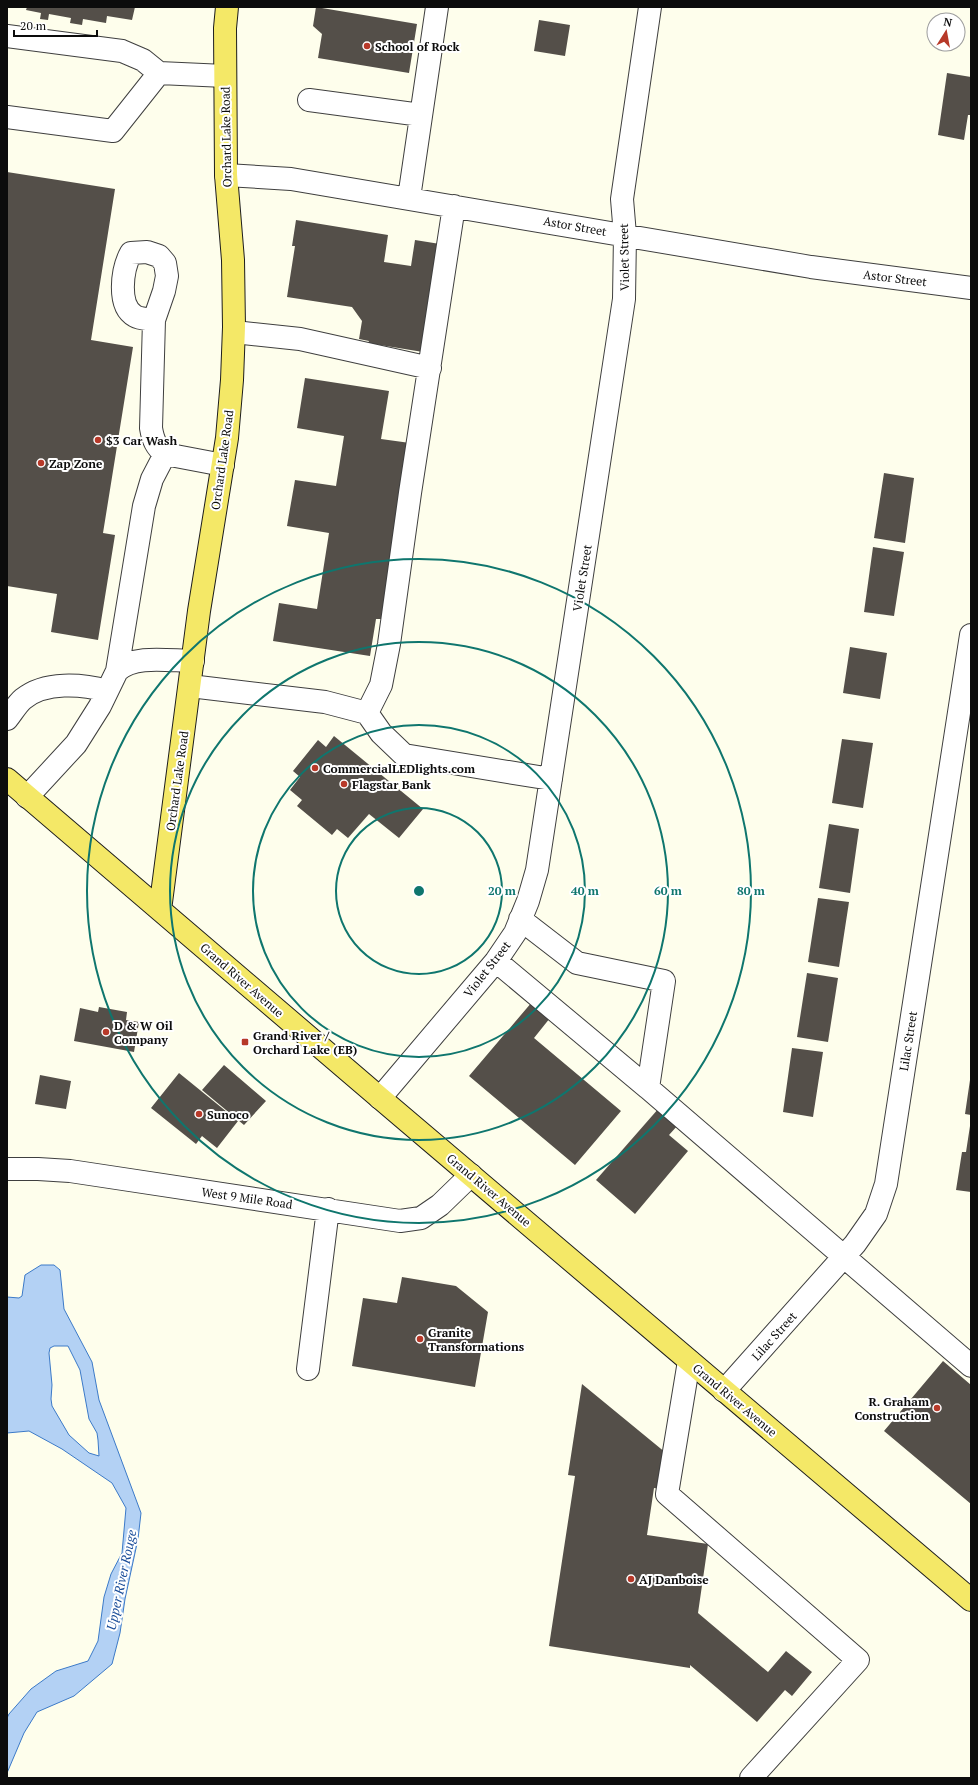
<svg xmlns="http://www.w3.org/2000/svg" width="978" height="1785" viewBox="0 0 978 1785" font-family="'PT Serif',serif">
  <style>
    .water { fill: #b3d1f4; stroke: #3c7ac8; fill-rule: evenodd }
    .building { fill: #544f49 }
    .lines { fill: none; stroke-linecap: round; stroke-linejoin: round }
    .minor-casing { stroke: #3f3f3f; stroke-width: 24 }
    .major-casing { stroke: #1d1d1d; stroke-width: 24 }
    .minor { stroke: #fff; stroke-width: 22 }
    .major { stroke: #f4e867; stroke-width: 22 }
    .ring { fill: none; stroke: #0f766e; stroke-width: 2 }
    .poi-dot { fill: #b73929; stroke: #fff; stroke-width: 1.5 }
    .labels { text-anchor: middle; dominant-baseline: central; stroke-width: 4; stroke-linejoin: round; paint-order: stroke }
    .poi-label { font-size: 12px; font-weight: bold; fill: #0c0c0c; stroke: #fff; text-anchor: start }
    .street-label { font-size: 12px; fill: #0c0c0c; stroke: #fff }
    .water-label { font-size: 13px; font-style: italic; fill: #1a4d99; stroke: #fff }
    .centre { fill: #0f766e; stroke: #fff; stroke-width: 2 }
    .ring-label { font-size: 12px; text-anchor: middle; font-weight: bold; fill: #0f766e; stroke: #fff; stroke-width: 4; stroke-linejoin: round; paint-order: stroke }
  </style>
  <rect width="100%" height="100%" fill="#fefeec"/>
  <path class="water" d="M41,1265H54L60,1270L64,1309L92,1362L99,1400L141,1513L138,1539L125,1599L120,1633L112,1664L74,1696L37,1712L24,1733L7,1773V1718L9,1714L31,1689L56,1671L88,1661L98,1641L104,1597L111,1574L122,1553L126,1508L112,1483L62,1449L29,1431L7,1433V1297L19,1298L22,1296L25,1275ZM54,1346H68L80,1370L89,1419L97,1433L98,1440L99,1456L89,1453L69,1435L52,1406L51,1399L52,1385L49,1353L50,1348Z"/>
  <path class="building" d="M27,7H135L132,20L107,16L106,23L83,19L82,25L70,23L71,18L49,14L48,20L40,19L41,13L26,10Z
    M316,7L417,24L409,73L318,58L322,34L313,26Z
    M539,20L570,25L565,56L534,51Z
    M947,73L971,77V115H968L964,140L938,135Z
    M7,172L115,189L91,340L133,347L103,533L115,535L98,640L51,632L57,594L7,586Z
    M296,220L388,235L384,262L411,266L415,240L440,244L423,352L368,343L369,341L359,339L362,321L352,307L287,297L295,246H292Z
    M305,378L389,391L381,439L410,443L382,619H376L370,656L273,641L279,603L317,609L329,533L287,526L295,480L336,486L344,436L297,428Z
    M884,473L914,478L905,543L874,538Z
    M873,547L904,552L894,616L864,612Z
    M850,647L887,653L880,699L843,693Z
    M334,736L423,809L399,838L369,814L348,838L337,829L332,835L297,806L302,800L290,790L300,777L293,771L318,740L326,747Z
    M842,739L873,743L863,808L832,803Z
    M829,824L859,829L850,893L819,888Z
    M818,898L849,902L839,967L808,962Z
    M807,973L838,978L828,1042L797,1037Z
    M532,1002L550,1018L534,1038L621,1111L575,1165L469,1076Z
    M99,1007L127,1012L126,1020L139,1022L134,1052L74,1041L80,1008L98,1012Z
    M792,1048L823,1052L813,1117L783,1112Z
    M224,1065L266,1101L244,1125L202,1090Z
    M179,1073L238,1121L217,1148L202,1136L196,1144L151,1108Z
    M40,1075L71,1081L66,1109L35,1104Z
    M970,1080H971V1115L965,1114Z
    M659,1108L678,1125L669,1135L688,1151L635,1214L596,1180Z
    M970,1126L971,1127V1192L956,1190L962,1152H966Z
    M402,1277L456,1286L488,1312L475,1387L352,1366L363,1298L397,1303Z
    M943,1361L971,1385V1504L884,1431Z
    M582,1384L666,1453L661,1489L654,1488L647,1535L708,1544L698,1613L768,1672L786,1651L812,1672L792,1696L785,1690L757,1722L690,1665V1668L549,1646L575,1476L568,1475Z"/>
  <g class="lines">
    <g class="minor-casing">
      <path id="minor" d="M7,36L122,51L143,60L159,73L225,76
        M309,100L421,115
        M7,117L113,131L159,73
        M226,175L291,179L811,267L971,288
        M409,198L437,7
        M154,320C148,319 140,319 135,316C117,306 122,269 131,253L147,252L159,256L165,263L167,276L164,291L154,320L151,428C153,440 156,447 165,454L223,465
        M234,332L300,339L430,368
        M117,671C134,654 170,661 193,661
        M190,686L325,702L367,713L381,733L404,755L551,779
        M367,713L381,685L389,644L410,493L454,206
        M7,719C12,713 17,704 23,699C45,681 82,684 107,691
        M27,797L76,744L100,706L117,671L144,506L152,479L165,454
        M520,919L577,963L664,981L648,1088L971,1366
        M496,961L648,1088
        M380,1098L496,961L515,933L528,901L537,870L624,299L625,235L622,199L650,7
        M7,1169H38L70,1171L400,1221L421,1218L440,1205L471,1175
        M689,1361L667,1494L858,1660L751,1778
        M308,1369L328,1209
        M724,1391L855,1244L876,1214L886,1184L971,635"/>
    </g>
    <g class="major-casing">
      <path id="major" d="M7,779L380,1098L971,1600
        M160,910L199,611L227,438L232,380L234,327L233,260L226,175L225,28L227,7"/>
    </g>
    <use href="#minor" class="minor"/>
    <use href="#major" class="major"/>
  </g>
  <g class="ring">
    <circle cx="419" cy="891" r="83"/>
    <circle cx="419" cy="891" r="166"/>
    <circle cx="419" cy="891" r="249"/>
    <circle cx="419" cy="891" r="332"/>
  </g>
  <g class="poi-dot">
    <circle cx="367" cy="46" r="4"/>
    <circle cx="98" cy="440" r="4"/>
    <circle cx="41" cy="463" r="4"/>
    <circle cx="315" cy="768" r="4"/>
    <circle cx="344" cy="784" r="4"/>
    <circle cx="106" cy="1032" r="4"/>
    <rect x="241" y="1038" width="8" height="8" rx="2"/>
    <circle cx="199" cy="1114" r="4"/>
    <circle cx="420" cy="1339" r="4"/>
    <circle cx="937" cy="1408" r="4"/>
    <circle cx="631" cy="1579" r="4"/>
  </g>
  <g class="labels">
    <g class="poi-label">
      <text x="375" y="46">School of Rock</text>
      <text x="106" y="440">$3 Car Wash</text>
      <text x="49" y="463">Zap Zone</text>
      <text x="323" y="768">CommercialLEDlights.com</text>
      <text x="352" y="784">Flagstar Bank</text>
      <text x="114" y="1025">D &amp; W Oil<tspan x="114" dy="14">Company</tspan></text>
      <text x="253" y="1035">Grand River /<tspan x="253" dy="14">Orchard Lake (EB)</tspan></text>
      <text x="207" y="1114">Sunoco</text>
      <text x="428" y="1332">Granite<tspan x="428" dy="14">Transformations</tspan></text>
      <text x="929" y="1401" text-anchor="end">R. Graham<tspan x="929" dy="14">Construction</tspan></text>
      <text x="639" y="1579">AJ Danboise</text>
    </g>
    <g class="street-label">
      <text transform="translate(226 137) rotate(-91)">Orchard Lake Road</text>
      <text transform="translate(575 226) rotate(10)">Astor Street</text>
      <text transform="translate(624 257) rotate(-91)">Violet Street</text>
      <text transform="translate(895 278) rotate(7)">Astor Street</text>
      <text transform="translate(222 460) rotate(-82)">Orchard Lake Road</text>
      <text transform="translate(582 578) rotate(-81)">Violet Street</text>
      <text transform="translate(177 781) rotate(-82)">Orchard Lake Road</text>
      <text transform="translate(487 969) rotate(-52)">Violet Street</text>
      <text transform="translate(242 980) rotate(41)">Grand River Avenue</text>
      <text transform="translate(908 1041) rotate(-81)">Lilac Street</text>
      <text transform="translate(489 1190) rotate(40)">Grand River Avenue</text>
      <text transform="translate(247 1198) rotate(8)">West 9 Mile Road</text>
      <text transform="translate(774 1336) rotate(-48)">Lilac Street</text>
      <text transform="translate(735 1400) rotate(40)">Grand River Avenue</text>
    </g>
    <g class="water-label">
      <text transform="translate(121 1580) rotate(-78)">Upper River Rouge</text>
    </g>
  </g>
  <circle cx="419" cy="891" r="6" class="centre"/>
  <g class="ring-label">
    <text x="502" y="895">20 m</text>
    <text x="585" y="895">40 m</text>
    <text x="668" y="895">60 m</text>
    <text x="751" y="895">80 m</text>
  </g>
  <rect width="978" height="1785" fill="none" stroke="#0c0c0c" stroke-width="16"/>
  <g transform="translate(946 32) rotate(11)"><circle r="19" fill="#ffffff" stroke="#9e9e9e"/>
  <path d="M0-3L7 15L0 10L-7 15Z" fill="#b73929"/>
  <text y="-6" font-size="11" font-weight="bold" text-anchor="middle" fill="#0c0c0c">N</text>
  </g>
  <path d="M14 30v6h83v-6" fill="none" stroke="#0c0c0c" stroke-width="2"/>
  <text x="20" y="30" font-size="12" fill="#0c0c0c" stroke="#ffffff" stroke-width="3" paint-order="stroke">20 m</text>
</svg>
